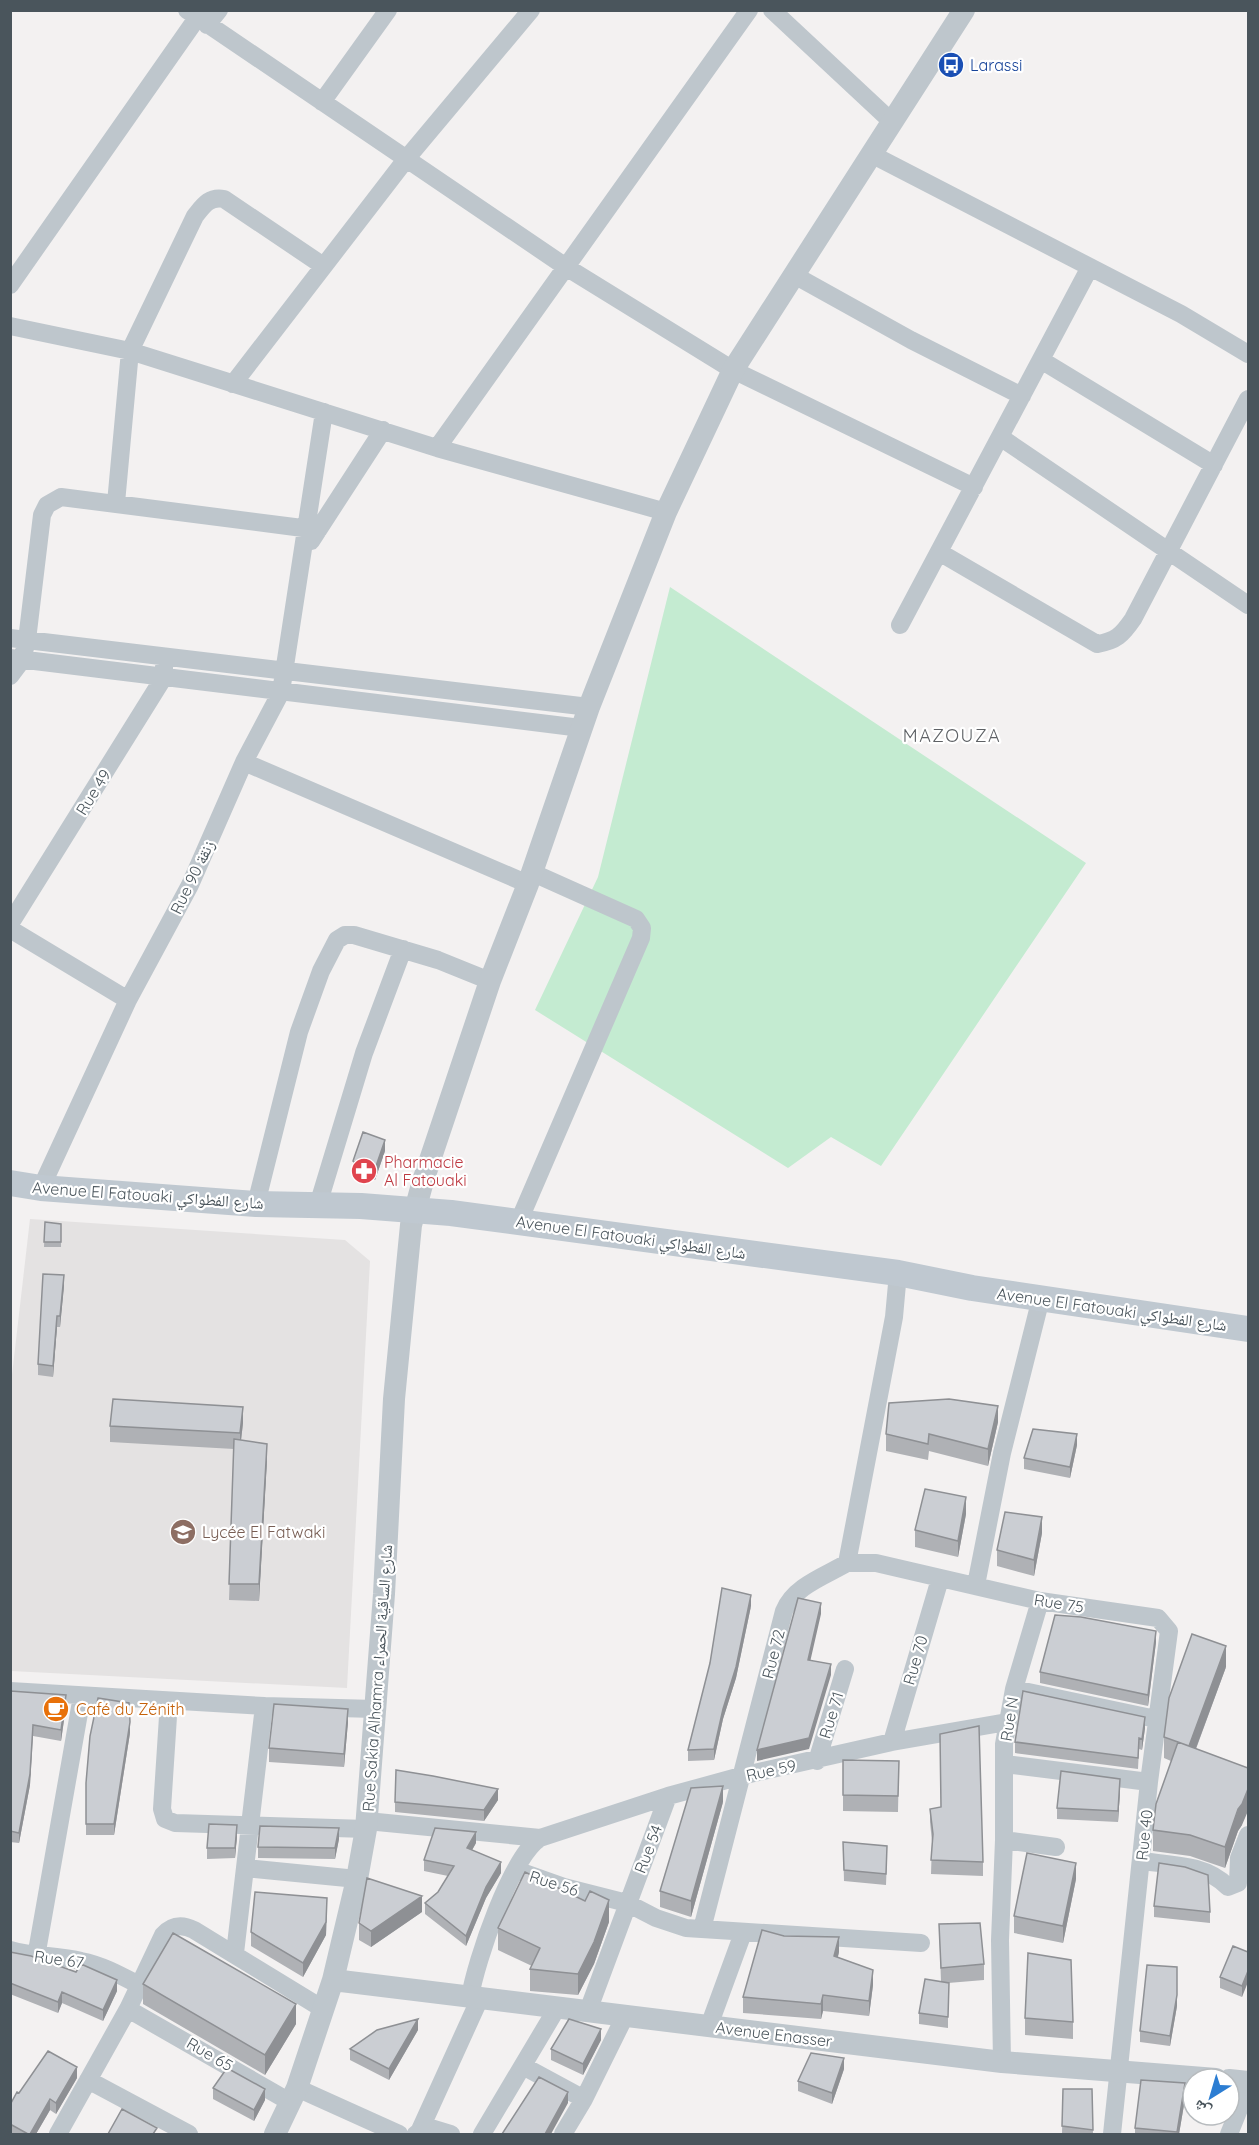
<svg xmlns="http://www.w3.org/2000/svg" width="1259" height="2145" viewBox="0 0 1259 2145" font-family="Quicksand,'Noto Naskh Arabic',sans-serif">
  <style>
    .education { fill: #e4e2e2 }
    .green { fill: #c4ebd1 }
    .lines { fill: none; stroke-linecap: round; stroke-linejoin: round }
    .minor { stroke: #bec6cc; stroke-width: 18 }
    .tertiary { stroke: #bec6cc; stroke-width: 22 }
    .secondary { stroke: #bfc8d0; stroke-width: 26 }
    .wall { fill: #afb1b5 }
    .shaded-wall { fill: #8e9094 }
    .building { fill: #cbced3; stroke: #8e9094; stroke-width: 1.5 }
    .labels { text-anchor: middle; dominant-baseline: central; stroke-width: 4.5; stroke-linejoin: round; paint-order: stroke }
    .transit-label { font-size: 16px; fill: #164399; stroke: #fff; text-anchor: start }
    .street-label { font-size: 16px; fill: #4a555c; stroke: #fff }
    .health-label { font-size: 16px; fill: #be3a42; stroke: #fff; text-anchor: start }
    .education-label { font-size: 16px; fill: #785e54; stroke: #fff; text-anchor: start }
    .food-label { font-size: 16px; fill: #c56008; stroke: #fff; text-anchor: start }
    .neighbourhood-label { font-size: 18px; letter-spacing: 1.5px; fill: #5e6165; stroke: #fff }
  </style>
  <rect width="100%" height="100%" fill="#f3f1f1"/>
  <path class="education" d="M30,1219L345,1240L370,1261L347,1688L11,1671L10,1392Z"/>
  <path class="green" d="M670,587L1086,863L881,1166L831,1137L788,1168L535,1010L598,877Z"/>
  <g class="lines">
    <path class="minor" d="M187,10L566,267L733,370L974,487
      M772,10L892,122
      M207,25L219,10
      M322,102L388,10
      M871,154L1181,314L1248,354
      M794,275L911,340L1022,396
      M10,285L197,18
      M10,326L130,351L437,448L666,512
      M1041,360L1214,465
      M233,384L407,158L531,10
      M1000,437L1248,605
      M437,448L749,10
      M116,503L130,351L195,216C203,206 209,196 224,199L322,265
      M311,541L383,430
      M939,552L1097,644C1116,641 1122,635 1133,619L1248,399
      M900,625L1090,267
      M10,638L589,707
      M10,658L581,728
      M10,676L22,660L27,640L42,515L47,505L61,497L318,530
      M244,762L528,884
      M10,924L164,677V667
      M10,929L128,1000
      M41,1188L128,1000L190,885L244,762L281,692L324,412
      M256,1204L299,1032L321,971L337,940L345,935H354L438,960L490,981
      M318,1205L364,1053L403,949
      M519,1221L641,938L642,928L636,919L531,872
      M847,1563H876L1040,1601L1158,1618L1169,1631L1149,1782L1112,2134
      M847,1563L894,1317L898,1273
      M976,1585L1002,1453L1041,1298
      M1014,1689L1156,1719
      M10,1691L264,1706L375,1709
      M169,1701L162,1809L165,1819L175,1823L366,1829
      M892,1742L940,1579
      M817,1761L845,1669
      M1005,1764L1149,1782
      M367,1821L540,1838
      M1004,1840L1056,1847
      M1141,1861C1171,1865 1206,1864 1228,1887L1238,1883L1239,1858L1248,1835
      M245,1868L357,1879
      M516,1870L564,1887L627,1903L656,1918L686,1928L921,1943
      M702,1929L784,1611C794,1586 825,1576 847,1563
      M10,1950C34,1957 58,1955 81,1961C102,1965 120,1975 139,1985
      M235,1953L264,1706
      M36,1957L82,1696
      M470,1997C476,1961 511,1857 540,1838L668,1796L741,1776L892,1742L1007,1722
      M128,2009L290,2102
      M588,2011L668,1796
      M709,2026L743,1933
      M1002,2062L1000,1940L1004,1840V1744L1014,1689L1040,1601
      M523,2066L584,2099
      M88,2080L189,2134
      M297,2088L399,2134
      M420,2130L480,1998
      M58,2134L128,2009L163,1935C172,1925 182,1924 194,1930L323,2009
      M416,2134L428,2127L451,2134
      M482,2134L557,2008
      M563,2134L584,2099L625,2016
      M1229,2134L1248,2087"/>
    <path class="tertiary" d="M333,1980L1002,2062L1216,2079
      M1229,2080L1248,2082
      M275,2134L297,2088L333,1980L357,1879L366,1829L384,1594L394,1399L411,1225L423,1181L490,981L528,884L589,707L666,512L733,370L964,10"/>
    <path class="secondary" d="M10,1183L41,1188L256,1204L361,1206L451,1213L898,1273L972,1288L1248,1329"/>
  </g>
  <path class="wall" d="M385,1151L375,1180L353,1172V1161Z
    M45,1222L61,1224V1247H44Z
    M64,1286L60,1327H57L53,1377L38,1375V1364Z
    M998,1422L988,1466L929,1451L928,1460L886,1451V1434Z
    M243,1423L241,1440L267,1460L259,1601L229,1600L234,1449L110,1442V1426Z
    M1077,1445L1070,1478L1024,1469V1458Z
    M966,1514L958,1557L915,1547V1530Z
    M1042,1533L1034,1576L997,1566V1550Z
    M751,1606L736,1678L723,1719L714,1760L688,1761V1750Z
    M1248,1636V1651L1247,1650V1639Z
    M1156,1642L1148,1706L1040,1683V1672Z
    M1226,1667L1196,1749L1242,1825L1238,1831L1225,1868L1190,1856L1153,1851V1830L1171,1761L1164,1758V1737Z
    M10,1691L66,1706L61,1741L33,1736L30,1785L19,1843L10,1842Z
    M348,1722L344,1767L269,1762V1748Z
    M1145,1728L1142,1750L1139,1749L1138,1769L1015,1753V1742Z
    M130,1733L114,1835H86V1783Z
    M899,1761L898,1812L843,1811V1795Z
    M1120,1790L1118,1822L1057,1819V1808Z
    M498,1800L484,1821L395,1812V1802Z
    M723,1802L691,1917L660,1907V1891Z
    M930,1809L983,1862V1876L931,1874L932,1842L930,1822Z
    M237,1836L235,1858L207,1859V1848Z
    M339,1839L335,1859L258,1858V1847Z
    M843,1842L887,1857L886,1885L844,1881Z
    M476,1843L472,1850L501,1873L486,1898L466,1946L425,1914V1903L438,1892L448,1876L424,1871V1860Z
    M1076,1879L1063,1943L1014,1933V1916Z
    M1154,1906L1210,1912V1923L1154,1917Z
    M327,1911L326,1935L303,1977L251,1946V1932Z
    M422,1912L371,1947L359,1940V1923Z
    M609,1922L594,1964L578,1995L530,1991V1969L532,1966L498,1950V1928Z
    M939,1924L984,1964V1980L948,1983V2028L919,2024V2013L941,1982Z
    M10,1952L117,1991L103,2021L62,2003L58,2013L10,1994Z
    M839,1952L838,1957L873,1985L869,2016L823,2011L821,2019L743,2013V1997Z
    M1248,1952L1242,1997L1220,1988V1977Z
    M143,1984L296,2024L265,2075L143,2004Z
    M1177,2006L1170,2046L1140,2042V2031Z
    M1025,2018L1073,2022V2039L1025,2035Z
    M418,2030L389,2080L350,2060V2049Z
    M601,2040L583,2075L551,2060V2049Z
    M844,2069L832,2104L798,2091V2081Z
    M77,2078L56,2114L50,2110L36,2134H10V2105L19,2093Z
    M213,2088L265,2100L254,2121L213,2099Z
    M1063,2089H1092L1093,2134H1062Z
    M1185,2099L1179,2134H1135V2128Z"/>
  <path class="shaded-wall" d="M385,1140V1151L375,1180V1169Z
    M64,1275V1286L60,1327V1316Z
    M57,1316V1327L53,1377V1366Z
    M998,1406V1422L988,1466V1449Z
    M243,1407V1423L240,1449V1433Z
    M1077,1434V1445L1070,1478V1467Z
    M267,1444V1460L259,1601V1584Z
    M966,1497V1514L958,1557V1541Z
    M1042,1517V1533L1034,1576V1560Z
    M751,1595V1606L736,1678L723,1719L714,1760V1749L723,1709Z
    M821,1603V1614L808,1671V1660Z
    M1156,1631V1642L1148,1706V1695Z
    M1226,1646V1667L1189,1767V1746Z
    M831,1664V1675L809,1749L757,1761V1750Z
    M66,1695V1706L61,1741V1730Z
    M348,1709V1722L344,1767V1754Z
    M1145,1717V1728L1142,1750V1739Z
    M130,1722V1733L114,1835V1824Z
    M33,1725L30,1785L19,1843V1833Z
    M1120,1779V1790L1118,1822V1811Z
    M723,1786V1802L691,1917V1901Z
    M498,1789V1800L484,1821V1810Z
    M1248,1789V1811L1242,1825L1238,1831L1225,1868V1847L1238,1809Z
    M237,1825V1836L235,1858V1848Z
    M339,1828V1839L335,1859V1848Z
    M476,1832V1843L467,1859V1848Z
    M501,1862V1873L486,1898L466,1946V1936L486,1887Z
    M1076,1863V1879L1063,1943V1926Z
    M422,1896V1912L371,1947V1931Z
    M327,1898L326,1935L303,1977V1963Z
    M609,1900V1922L594,1964L578,1995V1974Z
    M839,1937V1952L834,1971V1956Z
    M873,1970V1985L869,2016V2001Z
    M1248,1971V1982L1242,1997V1986Z
    M117,1980V1991L103,2021V2010Z
    M62,1992V2003L58,2013V2002Z
    M823,1995V2011L821,2019V2004Z
    M1177,1995V2006L1170,2046V2036Z
    M296,2004V2024L265,2075V2055Z
    M418,2019V2030L389,2080V2069Z
    M601,2029V2040L583,2075V2064Z
    M844,2058V2069L832,2104V2093Z
    M77,2067V2078L56,2114V2103Z
    M1185,2083V2099L1179,2134H1177Z
    M265,2089V2100L254,2121V2110Z
    M568,2092V2103L551,2134H545Z
    M50,2099V2110L36,2134H30Z"/>
  <path class="building" d="M363,1132L385,1140L375,1169L353,1161Z
    M45,1222L61,1224V1242H44Z
    M43,1274L64,1275L60,1316H57L53,1366L38,1364Z
    M113,1399L243,1407L240,1433L110,1426Z
    M949,1399L998,1406L988,1449L929,1434L928,1444L886,1434L889,1403Z
    M1033,1429L1077,1434L1070,1467L1024,1458Z
    M234,1439L267,1444L259,1584H229Z
    M925,1489L966,1497L958,1541L915,1530Z
    M1005,1512L1042,1517L1034,1560L997,1550Z
    M722,1588L751,1595L736,1667L723,1709L714,1749L688,1750L710,1663Z
    M798,1598L821,1603L808,1660L831,1664L809,1738L757,1750Z
    M1055,1615L1081,1617L1156,1631L1148,1695L1040,1672Z
    M1192,1634L1226,1646L1189,1746L1164,1737L1169,1698Z
    M10,1691L66,1695L61,1730L33,1725L30,1774L19,1833L10,1831Z
    M1023,1691L1145,1717L1142,1739L1139,1738L1138,1758L1015,1742Z
    M98,1698L129,1703L130,1722L114,1824H86V1783L90,1736Z
    M274,1704L348,1709L344,1754L269,1748Z
    M979,1726L983,1862L931,1860L933,1834L930,1809L941,1807L940,1734Z
    M1178,1742L1248,1768V1789L1242,1804L1238,1809L1225,1847L1190,1835L1153,1830L1156,1804Z
    M843,1760L899,1761L898,1796L843,1795Z
    M396,1770L433,1776L498,1789L484,1810L395,1802Z
    M1061,1771L1120,1779L1118,1811L1057,1808Z
    M723,1786L691,1901L660,1891L691,1788Z
    M209,1824L237,1825L235,1848H207Z
    M260,1826L339,1828L335,1848L258,1847Z
    M435,1828L476,1832L467,1848L501,1862L486,1887L466,1936L425,1903L438,1892L454,1866L424,1860Z
    M843,1842L887,1846L886,1874L844,1870Z
    M1027,1853L1076,1863L1063,1926L1014,1916Z
    M1159,1863L1185,1867L1208,1875L1210,1912L1154,1906Z
    M525,1872L585,1901L590,1891L609,1900L594,1942L578,1974L530,1969L540,1948L498,1928Z
    M367,1878L422,1896L371,1931L359,1923Z
    M255,1892L327,1898L326,1922L303,1963L251,1932Z
    M980,1923L984,1964L941,1968L939,1924Z
    M762,1930L784,1936L839,1937L834,1956L873,1970L869,2001L823,1995L821,2004L743,1997Z
    M173,1933L296,2004L265,2055L143,1984Z
    M1233,1946L1248,1952V1971L1242,1986L1220,1977Z
    M10,1952L31,1956L76,1972L81,1964L117,1980L103,2010L62,1992L58,2002L10,1983Z
    M1028,1953L1071,1960L1073,2022L1025,2018Z
    M1147,1965L1177,1967V1995L1170,2036L1140,2031Z
    M925,1979L949,1983L948,2017L919,2013Z
    M418,2019L389,2069L350,2049L377,2030Z
    M569,2019L601,2029L583,2064L551,2049Z
    M48,2051L77,2067L56,2103L50,2099L30,2134H28L10,2124V2105L17,2092L19,2093Z
    M811,2053L844,2058L832,2093L798,2081Z
    M227,2068L265,2089L254,2110L213,2088Z
    M539,2077L568,2092L545,2134H502Z
    M1141,2080L1185,2083L1177,2132L1135,2128Z
    M1063,2089H1092L1093,2130L1062,2126Z
    M122,2109L157,2128L153,2134H108Z"/>
  <defs>
    <g id="bus-disc" transform="scale(1.35)"><circle r="9.5" fill="#1a4fb4" stroke="#fff"/><path d="M-5-6H5V4H4V6H2V4H-2V6H-4V4H-5ZM-3.5-4V0h7V-4ZM-3.5 1.2v1.5H-2V1.2ZM2 1.2v1.5H3.5V1.2Z" fill="#fff"/></g>
    <g id="pharmacy-disc" transform="scale(1.35)"><circle r="9.5" fill="#e0444e" stroke="#fff"/><path d="M-2-6h4v4h4v4h-4v4h-4v-4h-4v-4h4Z" fill="#fff"/></g>
    <g id="school-disc" transform="scale(1.35)"><circle r="9.5" fill="#8d6e63" stroke="#fff"/><path d="M0-5L7-2L0 1L-7-2ZM-4 1L0 2.5L4 1V4Q0 6-4 4Z" fill="#fff"/></g>
    <g id="cafe-disc" transform="scale(1.35)"><circle r="9.5" fill="#e8710a" stroke="#fff"/><path d="M-5.5-4.5H6V0H3Q3 3.5 0 3.5H-2.5Q-5.5 3.5-5.5 0ZM3-3.2v2h1.7v-2ZM-6 4.5H4V6H-6Z" fill="#fff"/></g>
  </defs>
  <g fill-rule="evenodd">
    <use href="#bus-disc" x="951" y="65"/>
    <use href="#pharmacy-disc" x="364" y="1171"/>
    <use href="#school-disc" x="183" y="1532"/>
    <use href="#cafe-disc" x="56" y="1709"/>
  </g>
  <g class="labels">
    <g class="transit-label">
      <text x="970" y="65">Larassi</text>
    </g>
    <g class="street-label">
      <text transform="translate(93 792) rotate(-58)">Rue 49</text>
      <text transform="translate(192 877) rotate(-64)">Rue 90 زنقة</text>
      <text transform="translate(148 1195) rotate(4)">Avenue El Fatouaki شارع الفطواكي</text>
      <text transform="translate(631 1237) rotate(8)">Avenue El Fatouaki شارع الفطواكي</text>
      <text transform="translate(1112 1309) rotate(8)">Avenue El Fatouaki شارع الفطواكي</text>
      <text transform="translate(1059 1603) rotate(9)">Rue 75</text>
      <text transform="translate(773 1654) rotate(-76)">Rue 72</text>
      <text transform="translate(915 1660) rotate(-74)">Rue 70</text>
      <text transform="translate(377 1678) rotate(-86)">Rue Sakia Alhamra شارع الساقية الحمراء</text>
      <text transform="translate(831 1715) rotate(-73)">Rue 71</text>
      <text transform="translate(1009 1719) rotate(-81)">Rue N</text>
      <text transform="translate(771 1770) rotate(-12)">Rue 59</text>
      <text transform="translate(1144 1835) rotate(-84)">Rue 40</text>
      <text transform="translate(648 1849) rotate(-69)">Rue 54</text>
      <text transform="translate(554 1883) rotate(18)">Rue 56</text>
      <text transform="translate(59 1959) rotate(8)">Rue 67</text>
      <text transform="translate(774 2034) rotate(7)">Avenue Enasser</text>
      <text transform="translate(210 2054) rotate(30)">Rue 65</text>
    </g>
    <g class="health-label">
      <text x="384" y="1162">Pharmacie<tspan x="384" dy="18">Al Fatouaki</tspan></text>
    </g>
    <g class="education-label">
      <text x="202" y="1532">Lycée El Fatwaki</text>
    </g>
    <g class="food-label">
      <text x="76" y="1709">Café du Zénith</text>
    </g>
    <g class="neighbourhood-label">
      <text x="952" y="735">MAZOUZA</text>
    </g>
  </g>
  <rect width="1259" height="2145" fill="none" stroke="#4a555c" stroke-width="24"/>
  <g transform="translate(1211 2097) rotate(217)"><circle r="28" fill="#ffffff" stroke="#b7bbbe" stroke-width="1.5"/>
  <path d="M0-4.5L10 22L0 15L-10 22Z" fill="#2c7dd2"/>
  <text y="-9" font-size="16" font-weight="bold" text-anchor="middle" fill="#4a555c">ش</text>
  </g>
</svg>
